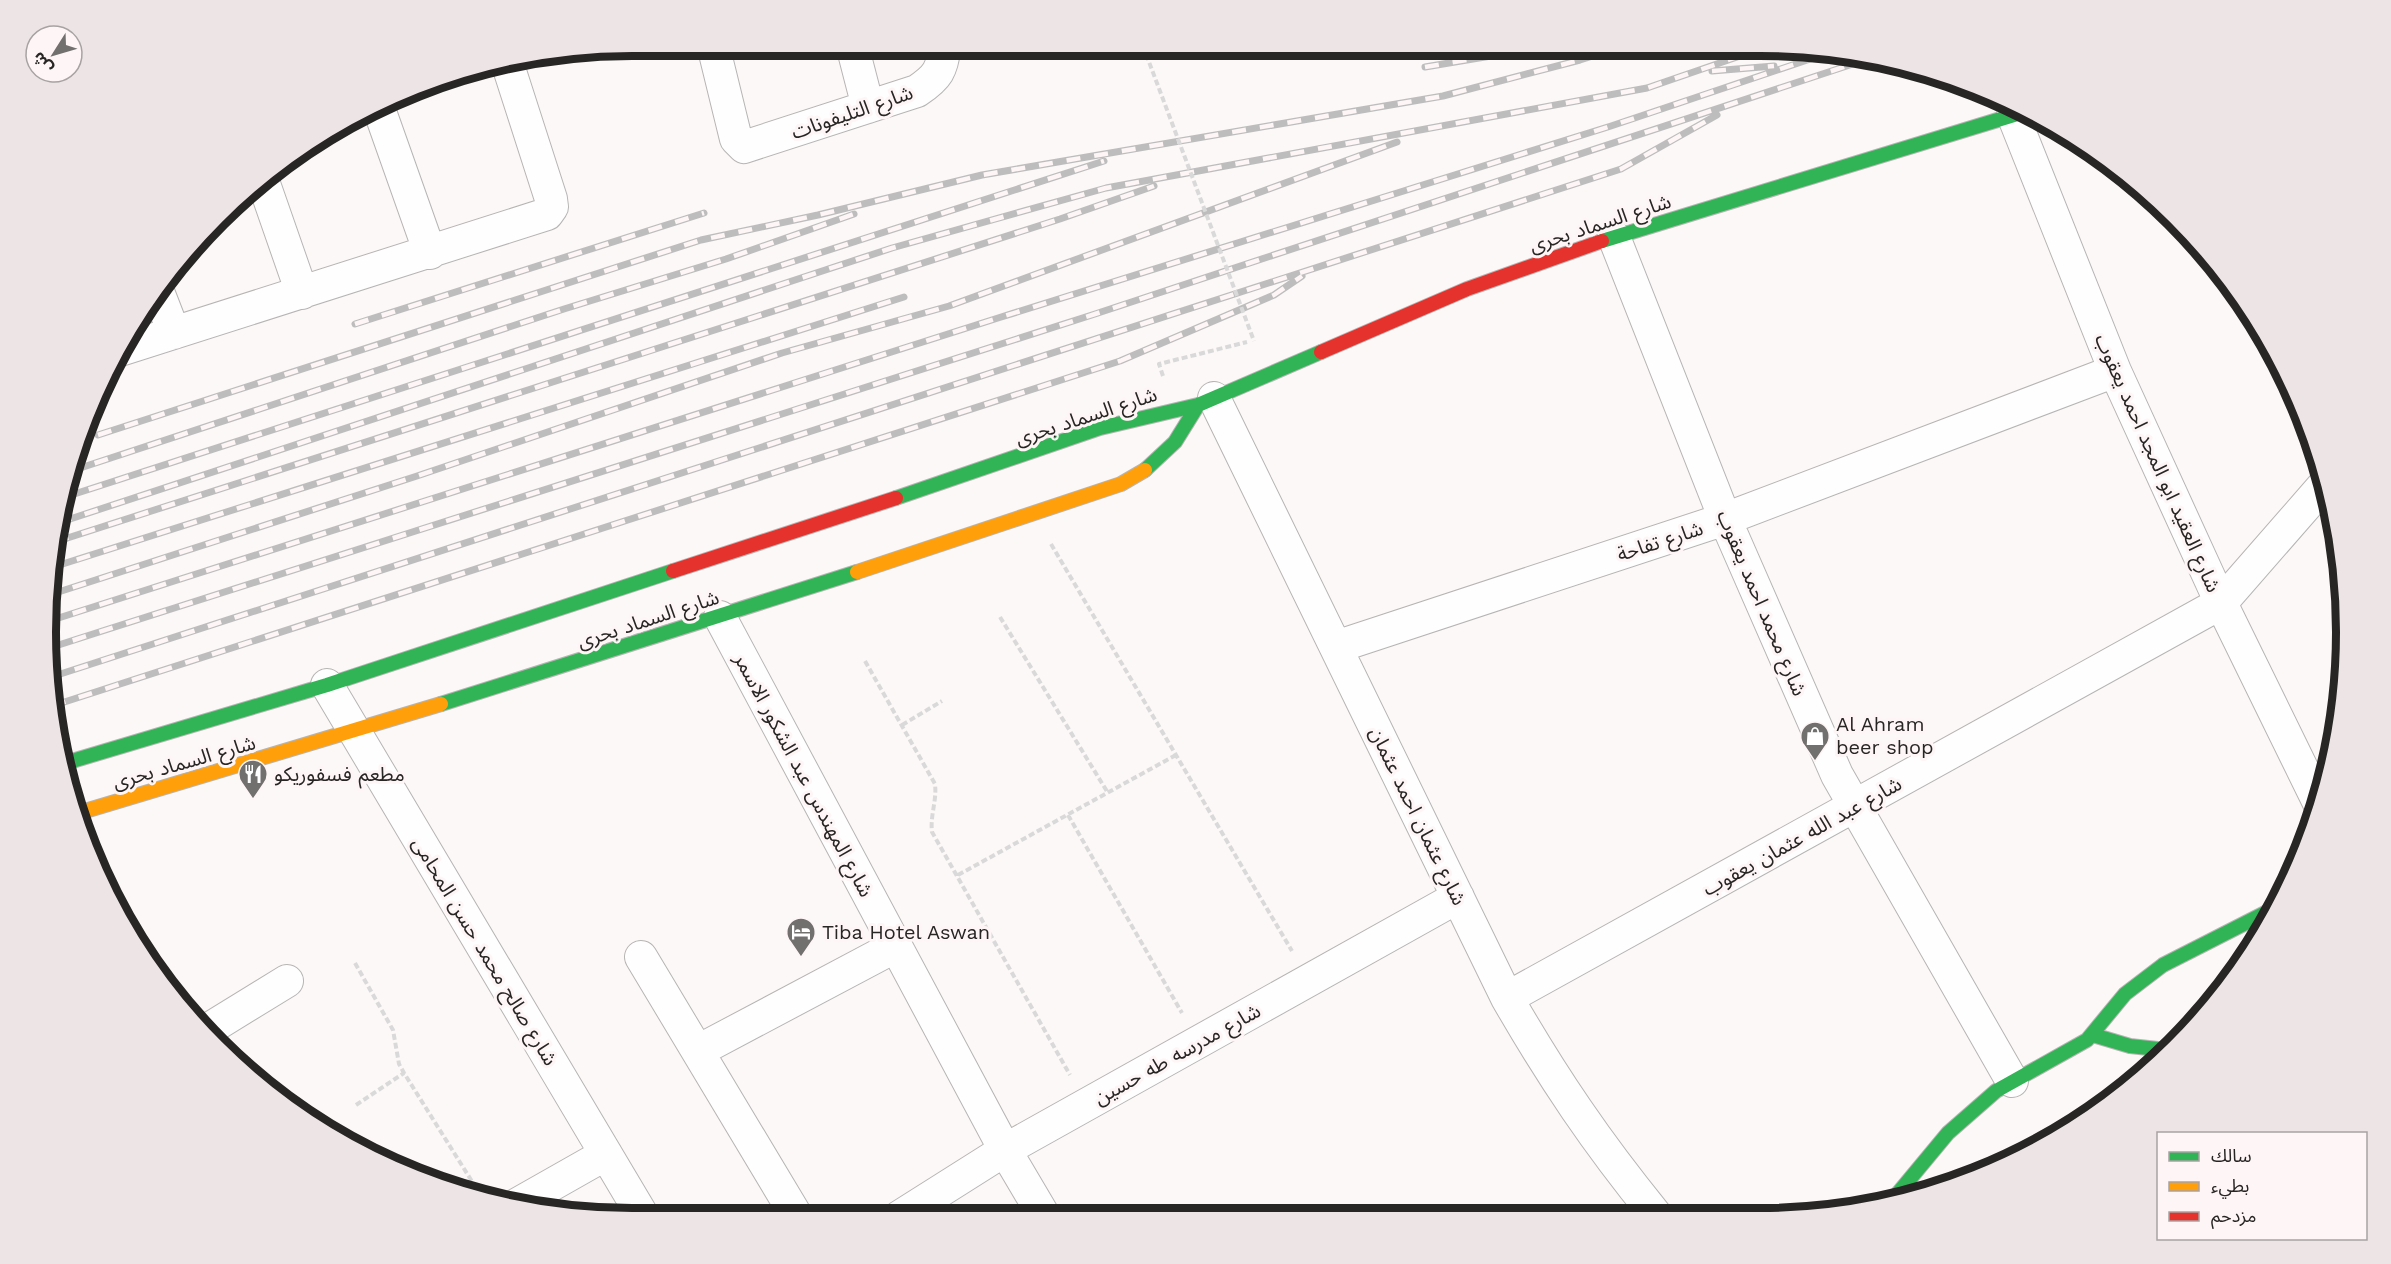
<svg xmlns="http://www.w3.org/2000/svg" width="2391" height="1264" viewBox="0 0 2391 1264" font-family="'Work Sans','Noto Sans Arabic',sans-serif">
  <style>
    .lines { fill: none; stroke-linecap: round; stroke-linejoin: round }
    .street-casing { stroke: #b7b4b4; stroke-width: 34 }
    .fast-casing { stroke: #b7b4b4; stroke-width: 16 }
    .slow-casing { stroke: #b7b4b4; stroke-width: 16 }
    .jam-casing { stroke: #b7b4b4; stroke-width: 16 }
    .path { stroke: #dad9d9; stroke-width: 4; stroke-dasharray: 6 3; stroke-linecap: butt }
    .street { stroke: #fffefe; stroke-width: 32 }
    .fast { stroke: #30b455; stroke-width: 14 }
    .slow { stroke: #ff9f0a; stroke-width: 14 }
    .jam { stroke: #e5322d; stroke-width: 14 }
    .rail-casing { stroke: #bebdbd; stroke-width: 7 }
    .rail { stroke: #fef6f6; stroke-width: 4.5; stroke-dasharray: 14; stroke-linecap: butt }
    .path-bridge { stroke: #dad9d9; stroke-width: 4; stroke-dasharray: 6 3; stroke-linecap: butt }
    .labels { text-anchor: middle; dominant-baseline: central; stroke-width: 6; stroke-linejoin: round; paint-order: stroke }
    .street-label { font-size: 20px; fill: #282525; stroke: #fef6f6 }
    .poi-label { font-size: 20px; fill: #282525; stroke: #fef6f6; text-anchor: start }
    .rim { fill: none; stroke: #282525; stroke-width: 8 }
  </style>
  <rect width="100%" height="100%" fill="#fcf8f8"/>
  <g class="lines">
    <g class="street-casing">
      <path id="street" d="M713,45L736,139L744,147L917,91C938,77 942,70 945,45
        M852,45L868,107
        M378,106L430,253
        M2013,115L2115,371L2221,603L2319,803
        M262,178L302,293
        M1614,237L1725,519L1837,775L2012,1081
        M157,289L174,333
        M120,350L547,214L552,207L551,199L506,59
        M1214,398L1507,998C1553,1078 1597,1143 1655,1214
        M720,617L1005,1150L1044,1216
        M1336,647L1725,519L2115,371
        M327,685L644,1218
        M641,957L797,1217
        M1507,998L2221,603L2324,485
        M204,1032L287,981
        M698,1051L896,946
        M516,1205L606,1154
        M899,1217L1005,1150L1458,897"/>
    </g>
    <g class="fast-casing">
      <path id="fast" d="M1602,241L2027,111
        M1145,470L1175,442L1198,405
        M896,498L1100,428L1198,405L1321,352
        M441,704L857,572
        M62,764L327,685L673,571
        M2093,1035L2130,1046L2167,1050
        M1894,1198L1948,1133L1996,1091L2087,1040L2125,994L2163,965L2275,908"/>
    </g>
    <g class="slow-casing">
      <path id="slow" d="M857,572L1121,484L1145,470
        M75,814L441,704"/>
    </g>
    <g class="jam-casing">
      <path id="jam" d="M1321,352L1467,289L1602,241
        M673,571L896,498"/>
    </g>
    <path class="path" d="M1163,376L1159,364L1247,342
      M1051,544L1292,951
      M1000,617L1108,793
      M865,661L935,784C937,801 930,815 932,832L1070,1075
      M902,725L942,701
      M1068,815L1182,1013
      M958,875L1176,755
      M355,963L393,1030L399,1064L404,1073L483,1199
      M356,1105L404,1073"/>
    <use href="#street" class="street"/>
    <use href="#fast" class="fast"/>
    <use href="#slow" class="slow"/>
    <use href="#jam" class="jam"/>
    <g class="rail-casing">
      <path id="rail" d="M1425,67L1551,46
        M1712,71L1774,66
        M355,324L704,213
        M98,435L701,240L818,215L982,175L1443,96L1580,60L1624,46
        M68,472L564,309L726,259L854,214
        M62,498L1104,161
        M58,523L892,248L1106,188L1647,88L1769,46
        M55,542L1060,219L1154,186
        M50,568L904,297
        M46,596L417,476L782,353L949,306L1397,142
        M46,622L998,318L1611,126L1831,52
        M46,649L1095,314L1871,58
        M48,678L1621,169L1717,115
        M52,706L1120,361L1274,295L1302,276"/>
    </g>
    <use href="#rail" class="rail"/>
    <path class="path-bridge" d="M1143,46L1254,341"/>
  </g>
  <defs>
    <g id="shop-pin" transform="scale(1.5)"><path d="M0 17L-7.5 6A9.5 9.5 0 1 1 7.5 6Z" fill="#726f6f" stroke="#fef6f6"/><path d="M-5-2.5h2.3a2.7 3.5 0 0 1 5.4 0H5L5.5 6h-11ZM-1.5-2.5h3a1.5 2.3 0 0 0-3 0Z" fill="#fff"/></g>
    <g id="restaurant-pin" transform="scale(1.5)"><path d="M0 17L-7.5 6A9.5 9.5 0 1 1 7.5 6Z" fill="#726f6f" stroke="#fef6f6"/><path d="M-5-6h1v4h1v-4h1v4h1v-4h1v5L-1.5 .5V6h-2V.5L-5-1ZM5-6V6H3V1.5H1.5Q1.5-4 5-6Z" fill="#fff"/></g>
    <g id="hotel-pin" transform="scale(1.5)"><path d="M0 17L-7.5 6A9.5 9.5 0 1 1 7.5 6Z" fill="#726f6f" stroke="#fef6f6"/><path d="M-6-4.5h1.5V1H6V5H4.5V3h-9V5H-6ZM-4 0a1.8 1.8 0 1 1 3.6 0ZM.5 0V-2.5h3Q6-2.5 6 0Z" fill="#fff"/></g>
  </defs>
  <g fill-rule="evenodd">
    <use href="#shop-pin" x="1815" y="736"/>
    <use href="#restaurant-pin" x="253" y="774"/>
    <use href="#hotel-pin" x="801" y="932"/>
  </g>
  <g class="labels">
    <g class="street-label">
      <text transform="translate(852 112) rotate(-19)">شارع التليفونات</text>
      <text transform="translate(1600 223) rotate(-18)">شارع السماد بحرى</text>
      <text transform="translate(1086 416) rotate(-18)">شارع السماد بحرى</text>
      <text transform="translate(2158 463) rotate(66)">شارع العقيد ابو المجد احمد يعقوب</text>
      <text transform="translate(1660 541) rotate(-18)">شارع تفاحة</text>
      <text transform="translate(1762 603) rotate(67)">شارع محمد احمد يعقوب</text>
      <text transform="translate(648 619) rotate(-18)">شارع السماد بحرى</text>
      <text transform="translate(184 762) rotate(-16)">شارع السماد بحرى</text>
      <text transform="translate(804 775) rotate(62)">شارع المهندس عبد الشكور الاسمر</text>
      <text transform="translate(1418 816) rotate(64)">شارع عثمان احمد عثمان</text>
      <text transform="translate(1802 836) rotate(-29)">شارع عبد الله عثمان يعقوب</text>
      <text transform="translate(485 951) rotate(59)">شارع صالح محمد حسن المحامى</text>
      <text transform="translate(1177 1054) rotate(-29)">شارع مدرسه طه حسين</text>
    </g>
    <g class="poi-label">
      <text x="1836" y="724">Al Ahram<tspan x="1836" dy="23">beer shop</tspan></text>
      <text x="274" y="774">مطعم فسفوريكو</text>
      <text x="822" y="932">Tiba Hotel Aswan</text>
    </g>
  </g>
  <path d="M0 0H2391V1264H0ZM632 56H1760A576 576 0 0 1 2336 632V632A576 576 0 0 1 1760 1208H632A576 576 0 0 1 56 632V632A576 576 0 0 1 632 56Z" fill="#ede5e5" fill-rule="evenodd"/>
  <path class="rim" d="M632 56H1760A576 576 0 0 1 2336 632V632A576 576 0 0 1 1760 1208H632A576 576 0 0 1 56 632V632A576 576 0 0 1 632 56Z"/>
  <rect x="2157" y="1132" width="210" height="108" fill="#fef6f6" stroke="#a8a2a2" stroke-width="1.5"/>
  <rect x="2169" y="1152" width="30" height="9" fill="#30b455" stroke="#a8a2a2" stroke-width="1.5"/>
  <text x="2211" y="1162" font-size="18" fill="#282525">سالك</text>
  <rect x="2169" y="1182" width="30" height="9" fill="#ff9f0a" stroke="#a8a2a2" stroke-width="1.5"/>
  <text x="2211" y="1192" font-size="18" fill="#282525">بطيء</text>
  <rect x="2169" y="1212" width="30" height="9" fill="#e5322d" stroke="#a8a2a2" stroke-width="1.5"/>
  <text x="2211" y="1222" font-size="18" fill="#282525">مزدحم</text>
  <g transform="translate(54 54) rotate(233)"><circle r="28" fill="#fef6f6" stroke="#a8a2a2" stroke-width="1.5"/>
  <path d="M0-4.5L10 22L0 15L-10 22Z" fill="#726f6f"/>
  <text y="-9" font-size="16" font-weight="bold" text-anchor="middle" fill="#282525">ش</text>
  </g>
</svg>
